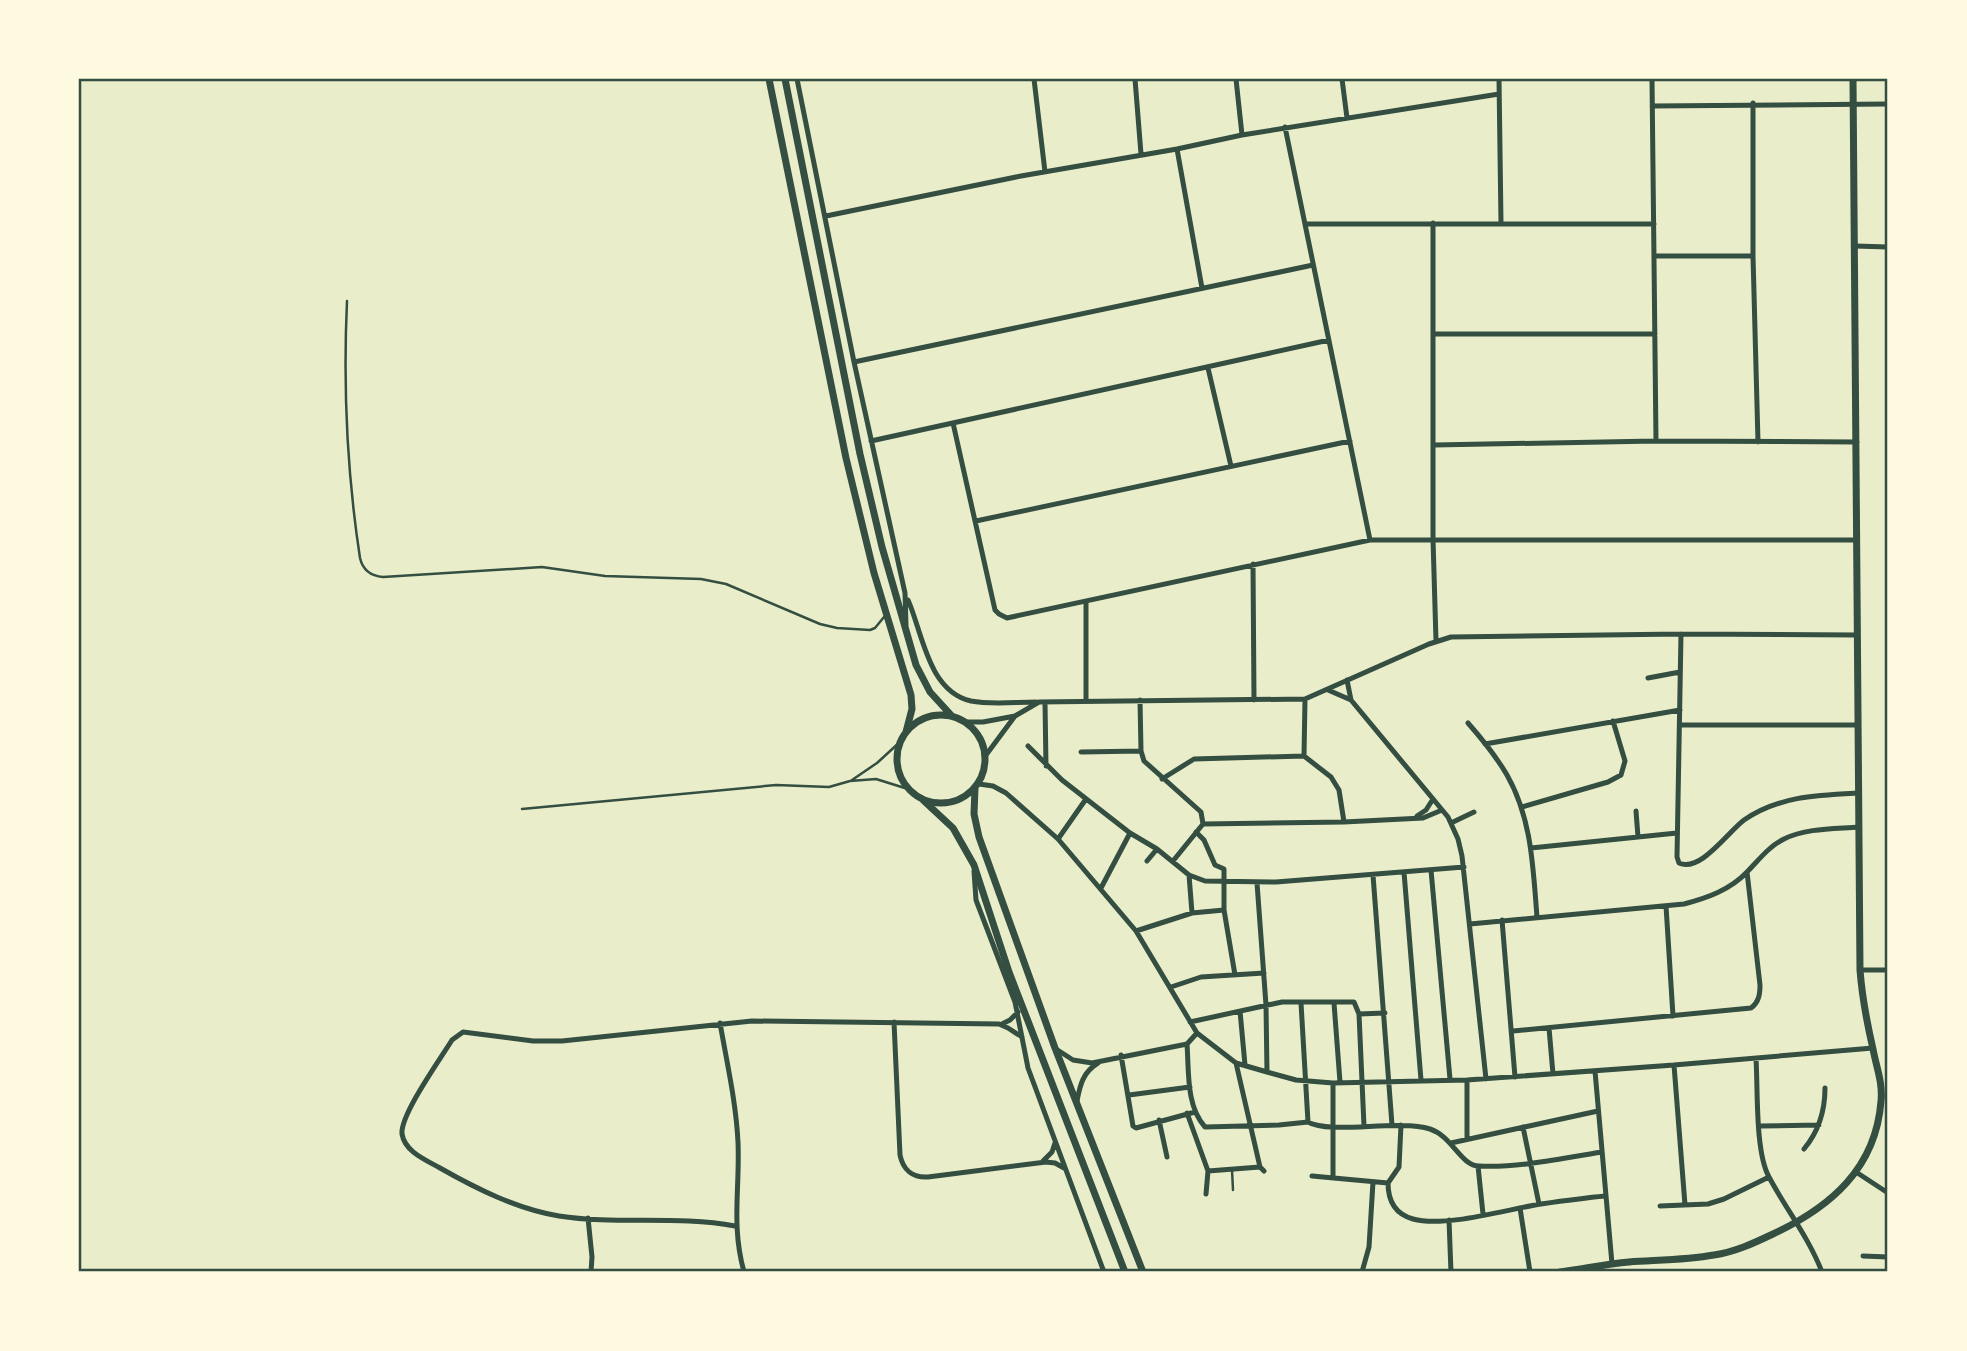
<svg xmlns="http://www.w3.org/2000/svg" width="1967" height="1351" viewBox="0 0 1967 1351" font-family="Overpass,sans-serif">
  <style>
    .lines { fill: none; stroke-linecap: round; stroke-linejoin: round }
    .service { stroke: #344e41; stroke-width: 2.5 }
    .minor { stroke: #344e41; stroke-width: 5 }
    .tertiary { stroke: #344e41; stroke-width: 7 }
    .neatline { fill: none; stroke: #344e41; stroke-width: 2.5 }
  </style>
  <rect width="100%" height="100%" fill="#e9edc9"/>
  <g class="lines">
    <path class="service" d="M347,301C343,388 347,473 360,558C363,571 371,576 383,577L542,567L605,576L701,579L726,584L820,624L837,628L870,630L875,628L884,617
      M852,780L877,763L901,741
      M522,809L776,785L829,787L850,781L876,779L908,789
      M1232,1170L1233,1190"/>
    <path class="minor" d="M797,79L854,362L905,593L906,625
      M1034,79L1045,172
      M1135,79L1141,154
      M1236,79L1242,135
      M1342,79L1347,118
      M1499,79L1501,223
      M1652,79L1656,441
      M1753,103V256L1758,442
      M1652,106L1888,104
      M1285,127L1370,540
      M1177,149L1202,288
      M826,216L1021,176L1177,149L1242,135L1499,94
      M1433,223V539L1436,641
      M1305,224H1654
      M1855,246L1888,247
      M1654,256H1753
      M1433,334H1655
      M854,362L1313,265
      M1208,368L1231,466
      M953,423L995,610L999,614L1007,618L1370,540H1856
      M871,441L1329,340
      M1434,445L1656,441L1857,442
      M976,521L1350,441
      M1253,564L1254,700
      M908,600C923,634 928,691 971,701C991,705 1015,702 1036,702
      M1086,601V700
      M1681,634L1677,857L1679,863C1700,873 1728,832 1744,820C1779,796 1818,795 1859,793
      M1648,678L1680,672
      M1347,680L1351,700L1448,817L1458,839L1462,856L1486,1079
      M1328,690L1351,700
      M1140,700L1141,751L1144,761L1201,812L1203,824
      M1045,702L1046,766
      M967,722H983L1015,716
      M1468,723C1482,739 1496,756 1507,775C1532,819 1533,868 1537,917
      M1680,725H1858
      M1485,744L1680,710
      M1028,746L1062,780L1130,833L1157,849L1189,875L1205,881L1276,882L1464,867
      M1081,752L1141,751
      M986,755L1015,716L1039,702L1305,699L1429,644L1451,637L1681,634L1857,635
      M1304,756L1305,699
      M1162,779L1194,759L1304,756L1331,777L1339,790L1344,822
      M979,784L993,786L1006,793L1058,839L1136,931L1197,1033L1236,1063L1267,1072L1296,1080L1333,1083L1467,1080L1674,1065L1873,1048
      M1522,807L1608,782L1621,775L1625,761L1613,721
      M1636,811L1638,837
      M1417,816L1426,810L1433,799
      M1451,823L1474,812
      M1203,824L1344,822L1423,818L1442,810
      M1196,832L1204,840L1215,865L1224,869V910L1235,975
      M1058,839L1086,799
      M1531,848L1677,833
      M1147,861L1157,849
      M1173,861L1203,824
      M1431,870L1450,1079
      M974,871L976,900L1015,1002L1028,1068L1104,1272
      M1404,872L1421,1080
      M1189,875L1192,913
      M1373,875L1392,1125
      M1257,883L1266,1005L1267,1072
      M1101,888L1130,833
      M1666,906L1673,1016
      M1502,920L1515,1077
      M1470,924L1684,904C1707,898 1730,890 1747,872C1759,860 1768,847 1784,839C1806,828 1835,829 1859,827
      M1136,931L1192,913L1224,910
      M1860,970H1888
      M1171,987L1201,977L1264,973
      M1301,1003L1308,1122
      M1334,1003L1340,1082
      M1240,1011L1245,1065
      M1359,1014L1385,1013
      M894,1022L900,1155C903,1170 913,1178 928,1177L1046,1162L1055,1163L1064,1168
      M1190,1022L1282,1002H1354L1359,1014L1364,1126
      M720,1023C727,1063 736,1102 738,1142C740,1189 731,1225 744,1272
      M1002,1024L1010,1020L1018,1012
      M1549,1028L1553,1074
      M1513,1031L1751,1008C1759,1002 1760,994 1760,985L1747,872
      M1187,1044C1189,1072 1186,1106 1205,1127L1279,1125L1308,1122C1331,1135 1397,1119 1430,1129C1452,1136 1461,1166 1479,1166C1520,1168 1562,1158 1602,1152
      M1056,1049L1073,1060L1092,1063L1187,1044L1197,1033
      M1121,1055L1133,1126L1136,1128L1195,1112
      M1756,1059C1758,1089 1755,1152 1769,1177C1786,1209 1809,1238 1822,1272
      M1236,1063L1260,1167L1264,1171
      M1674,1065L1685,1205
      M1595,1071L1612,1264
      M1129,1095L1190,1087
      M1077,1101C1080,1085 1083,1072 1098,1063
      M1187,1113L1208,1171L1206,1194
      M1159,1120L1167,1157
      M1760,1126L1819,1125
      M1523,1127L1539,1204
      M1467,1139V1080
      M1451,1143L1598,1111
      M1804,1149C1819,1131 1825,1111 1825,1088
      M1043,1161L1052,1152L1055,1143
      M1478,1166L1483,1214
      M1208,1171L1260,1167
      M1856,1172L1888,1193
      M1312,1176L1388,1183C1388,1201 1395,1214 1413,1219C1445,1228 1508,1209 1541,1204C1562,1201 1584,1198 1605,1196
      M1333,1178V1083
      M1388,1183L1399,1167L1401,1125
      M1660,1206L1708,1204L1724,1199L1769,1177
      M1520,1208L1530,1272
      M588,1218L592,1257L591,1272
      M1449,1220L1451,1272
      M735,1226C677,1215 617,1225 559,1216C517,1209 477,1189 440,1168C426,1160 405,1152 402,1134C400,1115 441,1058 452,1040L463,1032L533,1041H562L752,1021L999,1024L1008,1028L1022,1037
      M1863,1256L1888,1257
      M1362,1272L1369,1247L1373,1182"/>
    <path class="tertiary" d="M769,79L846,458L874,573L911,695L912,709L906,732
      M785,79L860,454L882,547L916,665L930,692L951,715
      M897 759a44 44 0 1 1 88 0a44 44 0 1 1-88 0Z
      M975,788L974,814L979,837L1055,1048L1143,1272
      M923,800L953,828L974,865L1009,972L1125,1272
      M1560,1272C1583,1269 1606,1264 1629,1262C1657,1260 1686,1260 1714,1255C1735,1252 1754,1243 1773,1234C1831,1207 1876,1168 1881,1101C1883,1083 1876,1066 1873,1049C1867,1023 1862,996 1860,970L1853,79"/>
  </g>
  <rect width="1967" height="1351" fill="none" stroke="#fefae0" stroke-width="161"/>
  <rect x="80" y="80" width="1806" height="1190" class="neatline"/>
</svg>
